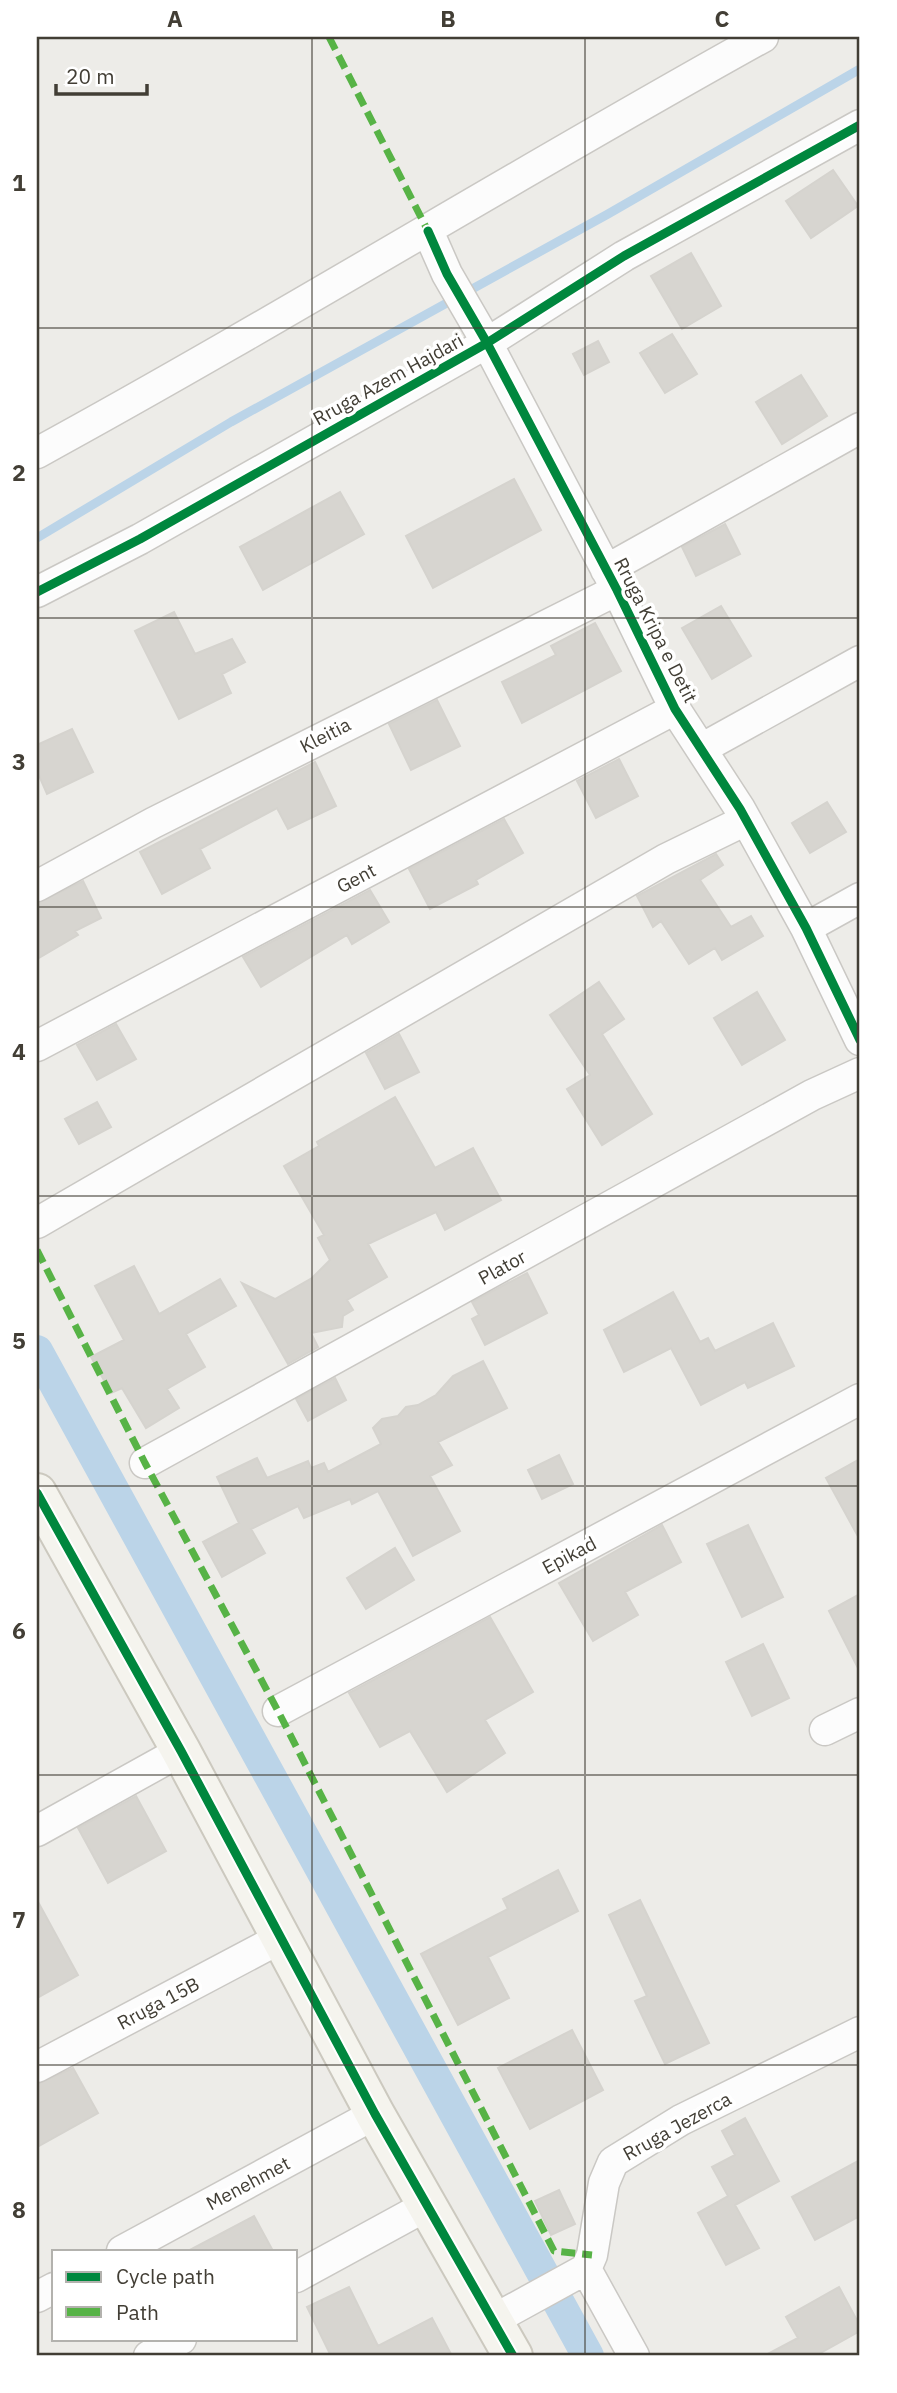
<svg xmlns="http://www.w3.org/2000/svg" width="897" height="2393" viewBox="0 0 897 2393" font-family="'IBM Plex Sans',sans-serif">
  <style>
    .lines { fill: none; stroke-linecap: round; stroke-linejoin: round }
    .stream { stroke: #bbd4e8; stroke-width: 9 }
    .canal { stroke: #bbd4e8; stroke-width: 32 }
    .building { fill: #d7d5d0; stroke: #d5d3ce; stroke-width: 2 }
    .street-casing { stroke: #cac8c4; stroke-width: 33 }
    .secondary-casing { stroke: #ccc9bf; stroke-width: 42 }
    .street { stroke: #fcfcfc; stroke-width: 30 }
    .secondary { stroke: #f5f4ee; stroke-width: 38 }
    .quiet { stroke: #57b346; stroke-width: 7; stroke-dasharray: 14 7; stroke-linecap: butt }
    .cycleway-casing { stroke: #fff; stroke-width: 13 }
    .cycleway { stroke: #00873e; stroke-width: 9 }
    .grid { fill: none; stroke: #423e35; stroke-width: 2; stroke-opacity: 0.55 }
    .labels { text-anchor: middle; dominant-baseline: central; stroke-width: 7; stroke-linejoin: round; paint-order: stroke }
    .street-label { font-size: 19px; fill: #423e35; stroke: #fff }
    .neatline { fill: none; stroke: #423e35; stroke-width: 2.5 }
    .grid-label { font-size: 23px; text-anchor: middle; font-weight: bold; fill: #423e35 }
  </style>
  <rect width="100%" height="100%" fill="#edece8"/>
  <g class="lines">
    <path class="stream" d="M37,538L231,422L608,214L860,69"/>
    <path class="canal" d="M37,1351L588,2356"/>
  </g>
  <path class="building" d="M833,170L858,206L811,238L786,201Z
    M691,253L721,306L682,329L651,276Z
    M672,334L697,374L665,393L640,353Z
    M598,341L609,362L584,375L573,354Z
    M801,375L827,416L782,444L756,402Z
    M514,479L541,530L433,588L406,536Z
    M340,492L364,534L263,590L240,547Z
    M725,524L740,554L696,576L682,547Z
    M721,606L751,656L712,679L682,628Z
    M174,612L195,654L232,639L245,662L222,674L231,693L179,719L135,631Z
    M595,623L621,671L522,723L502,682L556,655L551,646Z
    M437,700L460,746L411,770L389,724Z
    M72,729L93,772L47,794L37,771V745Z
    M619,759L638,796L596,818L577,781Z
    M315,762L336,806L288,829L277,808L200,849L210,868L162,894L140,852Z
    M827,802L846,832L810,853L792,823Z
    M504,819L523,853L476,880L478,884L430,909L409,869Z
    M716,854L723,865L700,880L731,927L751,916L763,936L722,960L715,948L689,964L661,921L653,927L637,896Z
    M83,881L101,918L75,931L78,935L37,959V903Z
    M370,890L389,922L352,944L347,935L261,987L243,957Z
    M599,982L624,1019L602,1034L652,1114L602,1145L567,1089L590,1075L550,1015Z
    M757,992L785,1040L742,1065L714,1018Z
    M116,1024L136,1059L97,1080L77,1045Z
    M399,1034L419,1072L385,1089L366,1053Z
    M395,1097L435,1168L473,1148L501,1200L445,1230L436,1212L368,1244L387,1277L347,1300L353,1310L343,1316L342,1327L311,1333L318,1347L288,1364L242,1283L275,1299L312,1278L330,1260L318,1238L324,1235L284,1166L319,1146L317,1142Z
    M97,1102L111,1127L79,1144L65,1119Z
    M134,1266L159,1314L220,1279L236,1306L186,1334L205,1367L167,1389L179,1408L146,1428L122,1388L111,1393L91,1357L124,1340L95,1286Z
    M527,1273L547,1313L485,1345L472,1319L479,1315L472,1302Z
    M673,1292L700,1342L708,1338L715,1351L773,1323L794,1366L748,1388L745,1382L701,1405L671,1348L624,1372L604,1330Z
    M483,1361L507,1408L438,1442L452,1465L430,1476L460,1531L413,1556L378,1491L352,1504L350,1499L304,1518L298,1506L251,1529L265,1553L222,1577L203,1542L239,1523L217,1477L257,1458L267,1478L308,1461L311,1468L324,1463L328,1472L381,1444L373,1428L382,1419L398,1416L406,1407L418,1405L436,1395L453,1376Z
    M335,1378L346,1400L308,1421L296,1399Z
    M559,1455L573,1484L542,1499L528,1470Z
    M860,1459V1540L826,1478Z
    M662,1525L681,1562L625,1592L638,1615L593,1641L559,1583Z
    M748,1525L783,1597L742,1617L707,1544Z
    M395,1548L414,1580L366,1609L347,1578Z
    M860,1594V1672L829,1611Z
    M490,1617L533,1692L485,1720L505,1753L447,1792L410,1731L380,1747L349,1693Z
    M763,1644L789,1698L752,1716L726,1662Z
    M136,1796L166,1851L108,1883L78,1828Z
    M558,1870L578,1911L488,1957L509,1998L458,2025L421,1954L508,1909L503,1899Z
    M37,1900L78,1975L37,1998Z
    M640,1900L709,2043L665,2064L635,2001L647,1996L609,1915Z
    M572,2030L603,2090L530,2129L498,2068Z
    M73,2068L98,2113L37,2147V2084Z
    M745,2118L779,2181L735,2205L759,2248L726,2265L698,2213L728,2196L712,2167L735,2155L722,2131Z
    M860,2160V2216L815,2240L792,2197Z
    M559,2190L575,2224L551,2235L535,2201Z
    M254,2216L273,2251H188Z
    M349,2287L378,2346L432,2318L452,2356H331L307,2307Z
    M839,2287L860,2326V2331L815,2356H764L798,2338L786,2317Z"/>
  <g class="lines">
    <g class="street-casing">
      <path id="street" d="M428,231L447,274L487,343L617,590L675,709L740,809L806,928L860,1040
        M37,453C282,319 519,172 763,37
        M606,570L860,428
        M37,592L140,539L487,343L624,256L860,125
        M701,749L860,661
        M37,886L153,823L617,590
        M806,928L860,898
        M37,1046L675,709
        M37,1223L666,859L746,820
        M145,1463L812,1095L860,1073
        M278,1711L860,1399
        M825,1730L860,1713
        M37,1831L181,1751
        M37,2067L279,1939
        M122,2251L375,2114
        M586,2269L634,2356
        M296,2277L426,2206
        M37,2297L54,2288
        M493,2320L586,2269L592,2255L604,2183L613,2162L681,2120L860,2032
        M149,2356L181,2339"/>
    </g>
    <g class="secondary-casing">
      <path id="secondary" d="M37,1493L181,1751L375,2114L513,2356"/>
    </g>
    <use href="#street" class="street"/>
    <use href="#secondary" class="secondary"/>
    <path class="quiet" d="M329,37L428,231
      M37,1250L145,1463L278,1711L554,2251L592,2255"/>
    <g class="cycleway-casing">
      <path id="cycleway" d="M428,231L447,274L487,343L617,590L675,709L740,809L806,928L860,1040
        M37,592L140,539L487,343L624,256L860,125
        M37,1493L181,1751L375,2114L513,2356"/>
    </g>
    <use href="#cycleway" class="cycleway"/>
  </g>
  <path class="grid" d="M312,37V2356M585,37V2356M37,328H860M37,618H860M37,907H860M37,1196H860M37,1486H860M37,1775H860M37,2065H860"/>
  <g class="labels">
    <g class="street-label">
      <text transform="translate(388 379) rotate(-29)">Rruga Azem Hajdari</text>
      <text transform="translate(656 630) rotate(63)">Rruga Kripa e Detit</text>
      <text transform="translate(325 735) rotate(-27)">Kleitia</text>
      <text transform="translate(356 878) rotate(-28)">Gent</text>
      <text transform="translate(502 1267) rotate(-29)">Plator</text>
      <text transform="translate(569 1555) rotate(-28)">Epikad</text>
      <text transform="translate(158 2003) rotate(-28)">Rruga 15B</text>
      <text transform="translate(677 2126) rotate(-29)">Rruga Jezerca</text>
      <text transform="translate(248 2183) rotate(-28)">Menehmet</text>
    </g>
  </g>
  <rect width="897" height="2393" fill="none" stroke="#ffffff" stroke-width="77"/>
  <rect x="52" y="2250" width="245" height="91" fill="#ffffff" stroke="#b3b2ae" stroke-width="2"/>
  <rect x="66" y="2272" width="35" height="10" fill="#00873e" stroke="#b3b2ae" stroke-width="2"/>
  <text x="116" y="2284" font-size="21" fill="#423e35">Cycle path</text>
  <rect x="66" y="2307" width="35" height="10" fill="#57b346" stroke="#b3b2ae" stroke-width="2"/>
  <text x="116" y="2320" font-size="21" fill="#423e35">Path</text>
  <path d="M56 84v10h91v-10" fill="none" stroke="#423e35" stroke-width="3.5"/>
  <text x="66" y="84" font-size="21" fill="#423e35" stroke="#ffffff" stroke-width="5" paint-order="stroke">20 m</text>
  <rect x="38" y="38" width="820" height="2316" class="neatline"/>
  <g class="grid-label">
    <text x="175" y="27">A</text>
    <text x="448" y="27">B</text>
    <text x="722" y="27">C</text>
    <text x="19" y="191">1</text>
    <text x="19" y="481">2</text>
    <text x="19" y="770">3</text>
    <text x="19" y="1060">4</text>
    <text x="19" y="1349">5</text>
    <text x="19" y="1639">6</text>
    <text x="19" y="1928">7</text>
    <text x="19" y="2218">8</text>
  </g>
</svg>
